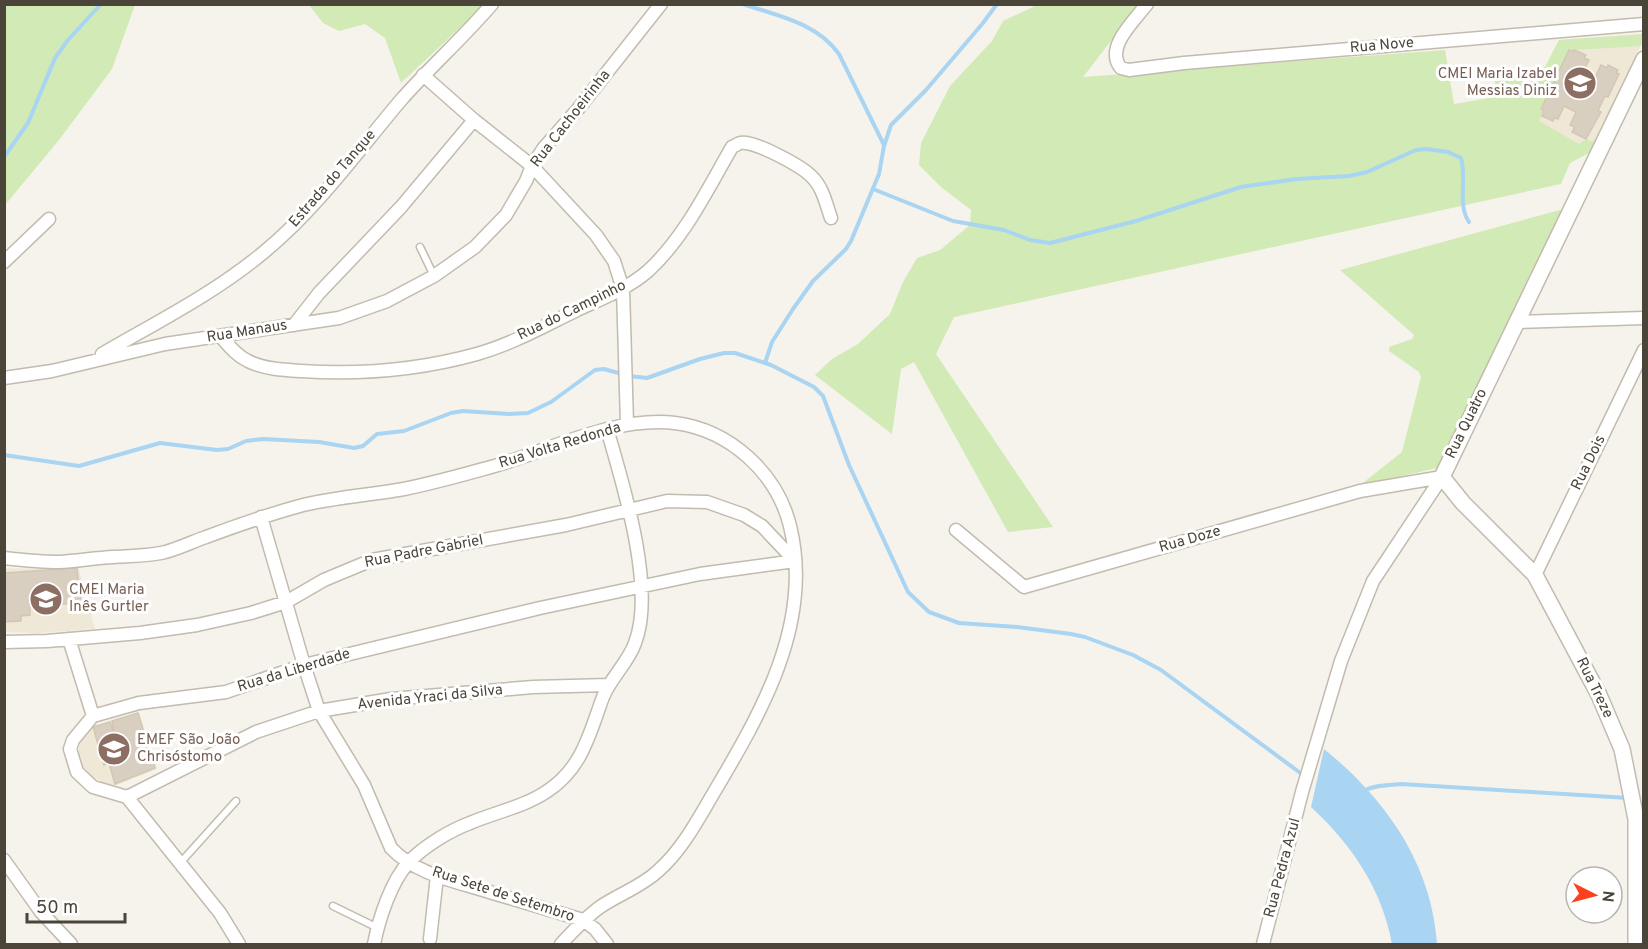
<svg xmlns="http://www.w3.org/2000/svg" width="1648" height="949" viewBox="0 0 1648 949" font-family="Overpass,sans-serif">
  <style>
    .education { fill: #efe8d6 }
    .green { fill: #d2eab5 }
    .water { fill: #a9d4f2 }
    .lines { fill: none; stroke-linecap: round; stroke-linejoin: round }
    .stream { stroke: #a9d4f2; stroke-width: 4 }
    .building { fill: #d8cfc1; stroke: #d3c7b4; stroke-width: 1.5 }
    .service-casing { stroke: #c2bbae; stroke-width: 9 }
    .minor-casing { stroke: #c2bbae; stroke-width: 15 }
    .tertiary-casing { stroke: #c2bbae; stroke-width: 18 }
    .service { stroke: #fff; stroke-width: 6 }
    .minor { stroke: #fff; stroke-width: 12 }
    .tertiary { stroke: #fff; stroke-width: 15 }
    .labels { text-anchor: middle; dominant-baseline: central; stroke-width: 6; stroke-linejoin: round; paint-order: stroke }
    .street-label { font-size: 15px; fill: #4b4439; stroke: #fff }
    .education-label { font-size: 15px; fill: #785e54; stroke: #fff; text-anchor: start }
  </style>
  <rect width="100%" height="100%" fill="#f6f3ec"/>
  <path class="education" d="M1643,34V41L1589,153L1511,135L1559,40Z
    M78,566L95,629L38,633L5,632L4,568L44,569Z
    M139,712L157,769L117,785H106L90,775L81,764L78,752L82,737L88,728Z"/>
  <path class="green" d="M4,5H135L112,69L59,140L5,205Z
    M309,5H484L401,83L385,38L365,24L339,31L323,23Z
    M1037,5H1139L1083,77L1445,50L1454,104L1495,97V80L1545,67L1559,40L1643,34L1641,46L1575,50L1573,52L1569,50L1541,109L1544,111L1539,121L1579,144L1586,139L1595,142L1589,153L1570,163L1561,184L954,317L936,354L1053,527L1008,532L914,362L901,369L892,434L815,375L832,359L858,344L890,314L903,282L917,258L940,250L970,225L971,210L941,187L919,165L921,143L950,86L992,41L1003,21Z
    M1567,208L1478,391L1437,468L1359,486L1402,452L1421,377L1419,372L1389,351V347L1412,339L1414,335L1340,270Z"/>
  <path class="water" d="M1324,749C1385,798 1432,864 1437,944H1392C1382,889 1352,845 1311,807Z"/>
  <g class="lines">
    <path class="stream" d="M743,4C778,16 817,23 839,54L884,145
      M4,157L28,123L55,58L68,40L101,4
      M873,189L953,221L1004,230L1030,240L1050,243L1136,221L1241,187L1297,179L1349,176L1367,172L1416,150L1426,149L1448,152L1461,158C1467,178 1457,205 1469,222
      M765,363L772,342L793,309L813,281L846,249L851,241L879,174L884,146L891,125L926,90L983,23L997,4
      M629,376L647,378L700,359L724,353H735L771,365L814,387L823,396L849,465L908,592L929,612L959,623L1017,627L1071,634L1085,637L1133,655L1161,670L1303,775
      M4,455L79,466L160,443L217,450L228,449L246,441L263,439L319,442L354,448L363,446L377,434L404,431L451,413L463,411L509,414L528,413L551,402L595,370L604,369L622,374
      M1364,791C1374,785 1389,785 1401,784L1628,798"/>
  </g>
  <path class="building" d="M1569,50L1573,52L1574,50L1586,55L1584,58L1589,60L1577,84L1589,90L1601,65L1607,68L1608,65L1618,70L1616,73L1619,74L1608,97L1605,96L1598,111L1601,112L1586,139L1572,132L1575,127L1570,125L1576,112L1564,106L1558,119L1554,118L1553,121L1542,116L1544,111L1541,109Z
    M77,568L81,604H30V615L21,616V621L4,622V573Z
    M138,713L155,768L115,784L109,763L104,765L93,727L110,722L113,731H114L112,721Z"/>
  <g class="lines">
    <g class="service-casing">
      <path id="service" d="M420,247L434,276
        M181,862L236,801
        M333,906L378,928"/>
    </g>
    <g class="minor-casing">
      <path id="minor" d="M1147,4C1134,21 1104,48 1121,68L1129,70L1184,63L1644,24
        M423,75L474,120L532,166L596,235L614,261L623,289L627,424
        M4,262L49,219
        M1516,322L1644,318
        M294,325L319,293L401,207L474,120
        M221,337C229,346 237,356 248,361C264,369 284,370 301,371C361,375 419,370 477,354C512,344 544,326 577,310C601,299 627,289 648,271C685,237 707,190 732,147C733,147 739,143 740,143C754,140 801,166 811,176C823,187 826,204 831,218
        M102,354C157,322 215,293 264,252C317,208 357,152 401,100C430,67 463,38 492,4
        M4,378L52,371L165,344L339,318L387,301L434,276L475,247L506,215L526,181L532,166L543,149L578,109L661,4
        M261,517L304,665L319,711L364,785L391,848C416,875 459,882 493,893C523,902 553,911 583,920L595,929L607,944
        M956,530L1024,587L1360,491L1442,477
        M4,558C22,560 41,562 59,562C77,561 95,558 113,557C129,556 146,556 161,553C176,550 191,542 206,537C238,525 270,514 303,505C337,497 371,495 404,489C434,483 462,475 491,467C549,451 613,416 675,423C730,430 777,473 790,526C814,623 761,713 713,794C697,821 682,850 658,871C641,887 619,894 600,907C585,918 573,931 561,944
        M1535,575L1644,350
        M69,639L93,716
        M4,642L47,641L140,633L197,625L251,613L286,602L324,580L372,560L566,525L667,501L707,502L744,515L762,526L795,561
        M127,797L256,732L319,711L391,699L533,687L608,685
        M4,860L41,912L71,944
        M430,939L437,876
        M239,944L220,913L127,797L93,787L77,772L70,749L73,740L93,716L139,703L226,692L304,665L540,608L700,574L795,561
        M374,944C379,919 391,881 409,862C424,846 451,830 470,823C496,812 523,807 546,792C582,769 589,735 603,697C611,677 628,663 635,643C656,589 623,484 607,429
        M1263,944L1302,792L1341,661L1373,581L1442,477"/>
    </g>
    <g class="tertiary-casing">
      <path id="tertiary" d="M1636,944V819L1622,749L1599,695L1535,575L1463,503L1442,477L1644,59"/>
    </g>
    <use href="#service" class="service"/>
    <use href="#minor" class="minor"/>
    <use href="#tertiary" class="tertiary"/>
  </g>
  <defs>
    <g id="school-disc" transform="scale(1.725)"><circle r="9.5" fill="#8d6e63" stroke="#fff"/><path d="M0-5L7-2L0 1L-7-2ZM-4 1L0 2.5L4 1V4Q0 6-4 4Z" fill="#fff"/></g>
  </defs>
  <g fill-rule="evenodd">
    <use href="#school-disc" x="1580" y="83"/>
    <use href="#school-disc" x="46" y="599"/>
    <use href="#school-disc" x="114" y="749"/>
  </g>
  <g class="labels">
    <g class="street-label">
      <text transform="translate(1382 46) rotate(-5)">Rua Nove</text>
      <text transform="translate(571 119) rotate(-52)">Rua Cachoeirinha</text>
      <text transform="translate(333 179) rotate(-49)">Estrada do Tanque</text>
      <text transform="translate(572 311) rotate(-26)">Rua do Campinho</text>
      <text transform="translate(247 332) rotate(-9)">Rua Manaus</text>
      <text transform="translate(1467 424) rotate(-64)">Rua Quatro</text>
      <text transform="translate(560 446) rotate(-17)">Rua Volta Redonda</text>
      <text transform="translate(1589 463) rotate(-64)">Rua Dois</text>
      <text transform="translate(1190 540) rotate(-16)">Rua Doze</text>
      <text transform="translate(424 552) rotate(-11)">Rua Padre Gabriel</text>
      <text transform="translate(294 671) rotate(-17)">Rua da Liberdade</text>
      <text transform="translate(1594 688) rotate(64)">Rua Treze</text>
      <text transform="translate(430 698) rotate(-6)">Avenida Yraci da Silva</text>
      <text transform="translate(1283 868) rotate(-75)">Rua Pedra Azul</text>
      <text transform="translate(503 895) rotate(18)">Rua Sete de Setembro</text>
    </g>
    <g class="education-label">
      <text x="1557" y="74" text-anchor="end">CMEI Maria Izabel<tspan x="1557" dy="17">Messias Diniz</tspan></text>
      <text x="69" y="590">CMEI Maria<tspan x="69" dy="17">Inês Gurtler</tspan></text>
      <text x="137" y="740">EMEF São João<tspan x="137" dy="17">Chrisóstomo</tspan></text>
    </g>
  </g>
  <rect width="1648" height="949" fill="none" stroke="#4b4439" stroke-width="12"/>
  <g transform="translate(1594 895) rotate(96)"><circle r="28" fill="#ffffff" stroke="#b7b4b0" stroke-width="1.5"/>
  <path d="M0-4.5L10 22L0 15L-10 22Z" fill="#fc3f1d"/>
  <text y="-9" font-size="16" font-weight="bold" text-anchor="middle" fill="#4b4439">N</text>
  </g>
  <path d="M27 913v9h98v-9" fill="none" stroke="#4b4439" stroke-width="3"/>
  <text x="36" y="913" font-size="18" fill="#4b4439" stroke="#ffffff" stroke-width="4.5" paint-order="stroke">50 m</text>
</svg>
